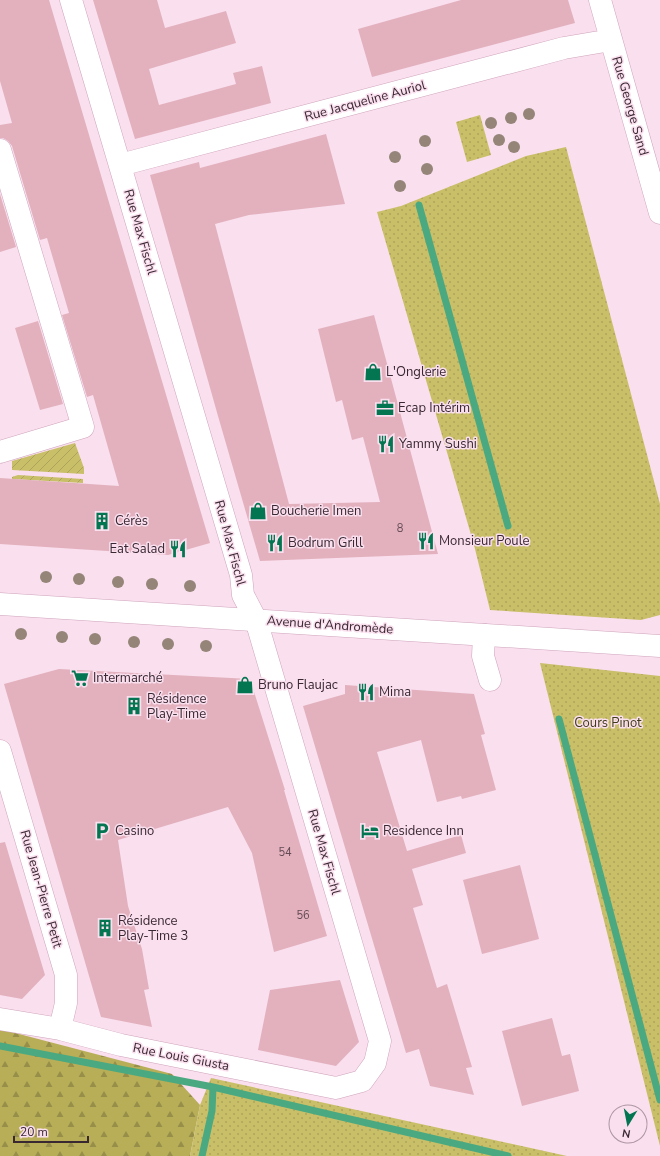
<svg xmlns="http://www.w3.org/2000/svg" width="660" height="1156" viewBox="0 0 660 1156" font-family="'Nunito Sans',sans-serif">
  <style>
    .forest { fill: url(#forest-firs) }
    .park { fill: url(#park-dots) }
    .garden { fill: url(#garden-furrows) }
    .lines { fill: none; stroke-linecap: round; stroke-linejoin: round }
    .stream { stroke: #4ba981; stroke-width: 7 }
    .building { fill: #e2b1bd }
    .street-casing { stroke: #cea4bc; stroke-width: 23 }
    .secondary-casing { stroke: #cea4bc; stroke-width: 23 }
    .street { stroke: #fff; stroke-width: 22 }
    .secondary { stroke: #fff; stroke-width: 22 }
    .tree { fill: #948578 }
    .labels { text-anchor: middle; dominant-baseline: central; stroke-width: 3; stroke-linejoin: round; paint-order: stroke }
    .number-label { font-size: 11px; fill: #634a55 }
    .street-label { font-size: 13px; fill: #392832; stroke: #fadfee }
    .poi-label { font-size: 13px; fill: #392832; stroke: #fadfee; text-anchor: start }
    .park-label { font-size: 13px; fill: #403c17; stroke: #fadfee }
  </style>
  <defs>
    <pattern id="forest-firs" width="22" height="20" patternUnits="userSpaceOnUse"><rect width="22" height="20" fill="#b8ae57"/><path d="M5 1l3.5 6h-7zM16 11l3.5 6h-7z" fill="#978e49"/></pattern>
    <pattern id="park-dots" width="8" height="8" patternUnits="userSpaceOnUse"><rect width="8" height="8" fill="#c9bf69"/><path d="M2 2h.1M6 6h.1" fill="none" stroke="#ada45c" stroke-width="1.8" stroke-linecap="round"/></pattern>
    <pattern id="garden-furrows" width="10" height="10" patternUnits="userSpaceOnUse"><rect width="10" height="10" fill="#c9bf69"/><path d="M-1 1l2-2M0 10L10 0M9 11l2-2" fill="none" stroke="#ada45c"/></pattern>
  </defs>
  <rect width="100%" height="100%" fill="#fadfee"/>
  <path class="forest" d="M0,1029L172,1074L200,1105L190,1156H0Z"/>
  <path class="park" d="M480,115L491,155L467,162L456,122Z
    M566,147L660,504V615L641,620L490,610L474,545L377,212L401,206L526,156Z
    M540,663L660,676V1146Z
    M211,1078L567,1156H190L200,1105Z"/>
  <path class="garden" d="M75,443L84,468V474L12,470V461Z
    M18,475L83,479V483L12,479V477Z"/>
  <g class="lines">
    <path class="stream" d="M419,205L508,526
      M559,719L660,1100
      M0,1046L213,1087L508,1156
      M202,1156L212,1111L213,1087"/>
  </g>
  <path class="building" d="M0,0H49L210,543L168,555L0,544V478L119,486L93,395L87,397L62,315L69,313L47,238L40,240L12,146L8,141L3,138H0V125L12,123L0,81Z
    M93,0H157L165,28L226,11L236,43L149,69L159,105L236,84L233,73L262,66L271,103L135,139Z
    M461,0H568L575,23L372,77L358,29Z
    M326,134L345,204L249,215L215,224L289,504L380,502L363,437L352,440L342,400L336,402L318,329L374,315L438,554L260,561L218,416L150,175L199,162L200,168Z
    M0,194L16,247L0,252Z
    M38,321L63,404L40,410L15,328Z
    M59,669L250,679L285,790H284L327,936L274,952L252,853L228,807L118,840L128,906L142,949L149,989L144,990L152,1027L101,1017L4,684Z
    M345,685L474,694L485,734L481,735L496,790L462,799L461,796L437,802L421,740L377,752L407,851L461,835L466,853L412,869L423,905L413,908L437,988L447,984L472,1067L466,1068L474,1095L430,1086L419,1049L406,1053L303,706L345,694Z
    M5,842L45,975L22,999L0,995V843Z
    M520,865L539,939L482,954L463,880Z
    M340,980L359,1042L336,1066L258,1050L270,990Z
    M552,1018L562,1056L570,1054L579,1091L522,1106L502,1031Z"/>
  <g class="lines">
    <g class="street-casing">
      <path id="street" d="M600,0L660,213
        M0,150L83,427L0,452
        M120,165L564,48L611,40
        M484,635L483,656L490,680
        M0,751L66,975V1003L60,1029
        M0,1019L60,1029L121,1045L336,1088L362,1081L375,1063L380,1041L256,620L243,595L241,575L71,0"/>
    </g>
    <g class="secondary-casing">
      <path id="secondary" d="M0,604L660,646"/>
    </g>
    <use href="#street" class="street"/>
    <use href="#secondary" class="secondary"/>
  </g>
  <g class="tree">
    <circle cx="529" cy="114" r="6"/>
    <circle cx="511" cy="118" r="6"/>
    <circle cx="491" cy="123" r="6"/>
    <circle cx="499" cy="140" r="6"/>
    <circle cx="425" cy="141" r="6"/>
    <circle cx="514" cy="147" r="6"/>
    <circle cx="395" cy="157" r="6"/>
    <circle cx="427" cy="169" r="6"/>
    <circle cx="400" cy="186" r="6"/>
    <circle cx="46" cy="577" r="6"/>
    <circle cx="79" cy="579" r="6"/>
    <circle cx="118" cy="582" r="6"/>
    <circle cx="152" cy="584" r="6"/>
    <circle cx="190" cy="586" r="6"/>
    <circle cx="21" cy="634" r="6"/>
    <circle cx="62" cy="637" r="6"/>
    <circle cx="95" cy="639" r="6"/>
    <circle cx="134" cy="642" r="6"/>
    <circle cx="168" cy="644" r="6"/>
    <circle cx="206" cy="646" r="6"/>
  </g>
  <defs>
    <g id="shop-bare" transform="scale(1.38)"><path d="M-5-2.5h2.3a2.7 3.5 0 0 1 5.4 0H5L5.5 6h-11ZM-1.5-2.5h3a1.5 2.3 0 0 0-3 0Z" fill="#037651" stroke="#fadfee" stroke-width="2.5" paint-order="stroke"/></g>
    <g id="office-bare" transform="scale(1.38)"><path d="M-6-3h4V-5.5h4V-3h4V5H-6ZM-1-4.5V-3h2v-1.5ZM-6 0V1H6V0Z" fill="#037651" stroke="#fadfee" stroke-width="2.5" paint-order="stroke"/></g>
    <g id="restaurant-bare" transform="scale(1.38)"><path d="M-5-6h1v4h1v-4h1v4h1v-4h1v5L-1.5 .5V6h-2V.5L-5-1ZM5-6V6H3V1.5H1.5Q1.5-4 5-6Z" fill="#037651" stroke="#fadfee" stroke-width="2.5" paint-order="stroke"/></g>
    <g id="building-bare" transform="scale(1.38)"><path d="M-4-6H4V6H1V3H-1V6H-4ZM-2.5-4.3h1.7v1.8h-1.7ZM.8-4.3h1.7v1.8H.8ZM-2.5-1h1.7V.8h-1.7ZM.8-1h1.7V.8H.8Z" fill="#037651" stroke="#fadfee" stroke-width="2.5" paint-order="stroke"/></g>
    <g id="supermarket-bare" transform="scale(1.38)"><path d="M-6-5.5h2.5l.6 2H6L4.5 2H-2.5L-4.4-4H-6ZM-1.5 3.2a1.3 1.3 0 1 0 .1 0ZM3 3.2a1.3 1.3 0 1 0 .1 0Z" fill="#037651" stroke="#fadfee" stroke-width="2.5" paint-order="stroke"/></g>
    <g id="parking-bare" transform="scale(1.38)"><path d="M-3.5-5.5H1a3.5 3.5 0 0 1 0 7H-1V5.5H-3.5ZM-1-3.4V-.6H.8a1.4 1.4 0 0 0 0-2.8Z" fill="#037651" stroke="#fadfee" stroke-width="2.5" paint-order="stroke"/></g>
    <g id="hotel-bare" transform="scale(1.38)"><path d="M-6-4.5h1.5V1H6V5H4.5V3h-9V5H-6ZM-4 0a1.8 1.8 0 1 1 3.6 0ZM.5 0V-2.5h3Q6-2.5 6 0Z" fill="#037651" stroke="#fadfee" stroke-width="2.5" paint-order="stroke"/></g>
  </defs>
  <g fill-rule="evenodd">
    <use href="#shop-bare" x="373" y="372"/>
    <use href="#office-bare" x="385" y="408"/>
    <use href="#restaurant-bare" x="386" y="444"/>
    <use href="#shop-bare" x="258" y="511"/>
    <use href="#building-bare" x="102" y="521"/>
    <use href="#restaurant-bare" x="426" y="541"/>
    <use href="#restaurant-bare" x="275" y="543"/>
    <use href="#restaurant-bare" x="178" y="549"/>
    <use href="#supermarket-bare" x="80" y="678"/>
    <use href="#shop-bare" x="245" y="685"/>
    <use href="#restaurant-bare" x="366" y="692"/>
    <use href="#building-bare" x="134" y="706"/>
    <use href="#parking-bare" x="102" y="831"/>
    <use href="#hotel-bare" x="370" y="831"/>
    <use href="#building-bare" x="105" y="928"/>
  </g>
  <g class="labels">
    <g class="number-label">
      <text x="400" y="528">8</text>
      <text x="285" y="852">54</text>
      <text x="303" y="915">56</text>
    </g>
    <g class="street-label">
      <text transform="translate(365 101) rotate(-15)">Rue Jacqueline Auriol</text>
      <text transform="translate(630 106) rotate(74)">Rue George Sand</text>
      <text transform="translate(140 232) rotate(74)">Rue Max Fischl</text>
      <text transform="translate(230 543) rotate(75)">Rue Max Fischl</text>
      <text transform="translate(330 625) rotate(4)">Avenue d'Andromède</text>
      <text transform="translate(324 852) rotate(74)">Rue Max Fischl</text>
      <text transform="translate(41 889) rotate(74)">Rue Jean-Pierre Petit</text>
      <text transform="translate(181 1057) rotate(11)">Rue Louis Giusta</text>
    </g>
    <g class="poi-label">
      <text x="386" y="372">L'Onglerie</text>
      <text x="398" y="408">Ecap Intérim</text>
      <text x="399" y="444">Yammy Sushi</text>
      <text x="271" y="511">Boucherie Imen</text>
      <text x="115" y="521">Cérès</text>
      <text x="439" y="541">Monsieur Poule</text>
      <text x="288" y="543">Bodrum Grill</text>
      <text x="165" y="549" text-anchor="end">Eat Salad</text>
      <text x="93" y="678">Intermarché</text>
      <text x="258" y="685">Bruno Flaujac</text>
      <text x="379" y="692">Mima</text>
      <text x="147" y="699">Résidence<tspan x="147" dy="15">Play-Time</tspan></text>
      <text x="115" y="831">Casino</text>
      <text x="383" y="831">Residence Inn</text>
      <text x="118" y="921">Résidence<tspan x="118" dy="15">Play-Time 3</tspan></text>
    </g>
    <g class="park-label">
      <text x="608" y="723">Cours Pinot</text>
    </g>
  </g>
  <g transform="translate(628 1124) rotate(190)"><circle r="19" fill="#fadfee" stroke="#ad96a3"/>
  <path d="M0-3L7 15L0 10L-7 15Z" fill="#037651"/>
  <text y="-6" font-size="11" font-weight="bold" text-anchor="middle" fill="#392832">N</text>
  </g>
  <path d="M14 1136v6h74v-6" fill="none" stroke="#392832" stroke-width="2"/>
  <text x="20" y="1136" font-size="12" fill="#392832" stroke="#fadfee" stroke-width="3" paint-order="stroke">20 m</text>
</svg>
